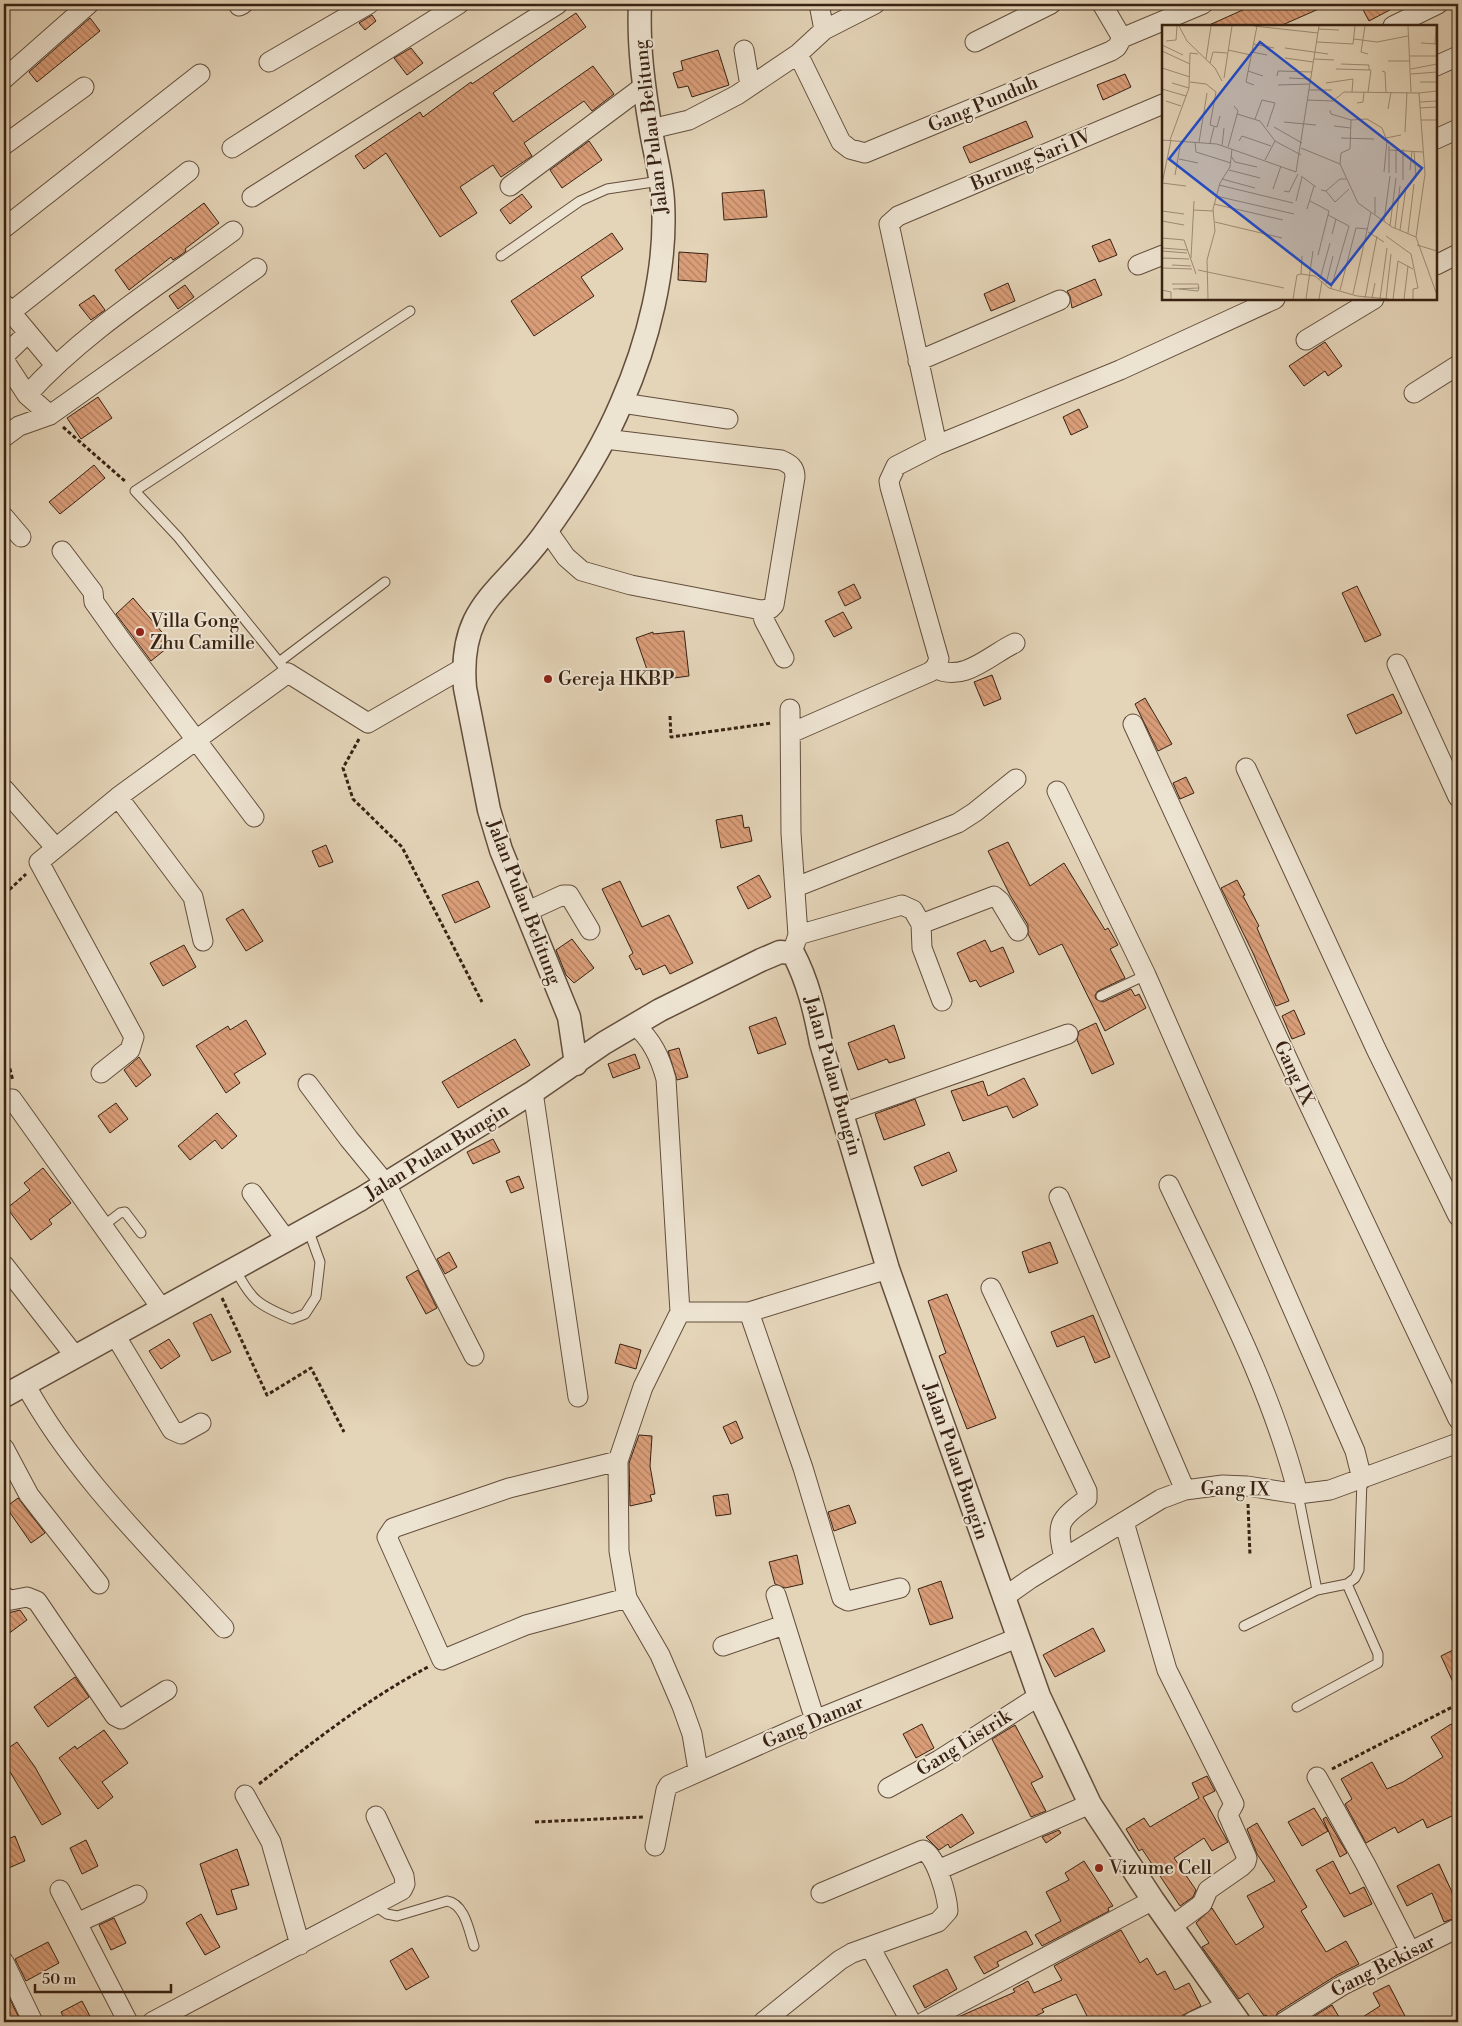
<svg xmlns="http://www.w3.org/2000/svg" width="1462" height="2026" viewBox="0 0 1462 2026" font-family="'Libre Bodoni',serif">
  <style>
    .building { fill: url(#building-back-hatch); stroke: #382213 }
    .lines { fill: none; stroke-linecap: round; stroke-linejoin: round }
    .service-casing { stroke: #634e3c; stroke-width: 11 }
    .minor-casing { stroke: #634e3c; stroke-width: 21 }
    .tertiary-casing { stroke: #634e3c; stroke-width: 25 }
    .path { stroke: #382213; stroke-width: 3; stroke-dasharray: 4 2.5; stroke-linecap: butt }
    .service { stroke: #ede3d1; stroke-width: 9 }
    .minor { stroke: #ede3d1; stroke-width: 19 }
    .tertiary { stroke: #ede3d1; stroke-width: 22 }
    .poi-dot { fill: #8f2418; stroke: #ede3d1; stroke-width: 2 }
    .labels { text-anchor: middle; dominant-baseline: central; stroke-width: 4; stroke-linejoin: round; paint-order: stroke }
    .street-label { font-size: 19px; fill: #382213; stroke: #ede3d1 }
    .poi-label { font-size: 19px; fill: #382213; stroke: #ede3d1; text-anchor: start }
    .inset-road { fill: none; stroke: #9f8d76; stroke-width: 1 }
    .view { fill: #1d4ed8; fill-opacity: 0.15; stroke: #1d4ed8; stroke-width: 2.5 }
    .inset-edge { fill: none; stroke: #382213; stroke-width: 2.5 }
  </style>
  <defs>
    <pattern id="building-back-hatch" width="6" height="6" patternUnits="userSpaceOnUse" patternTransform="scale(1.25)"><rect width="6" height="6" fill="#da9e79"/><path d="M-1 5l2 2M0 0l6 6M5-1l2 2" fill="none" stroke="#b28062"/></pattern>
  </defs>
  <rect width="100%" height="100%" fill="#e4d4b8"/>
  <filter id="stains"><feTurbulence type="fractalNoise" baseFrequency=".004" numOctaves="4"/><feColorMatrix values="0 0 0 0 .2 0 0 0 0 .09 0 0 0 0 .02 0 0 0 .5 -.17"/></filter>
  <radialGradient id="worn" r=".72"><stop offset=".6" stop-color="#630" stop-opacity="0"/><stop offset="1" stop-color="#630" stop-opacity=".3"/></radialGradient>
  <path class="building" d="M1256,4H1330L1280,26H1207Z
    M1360,4H1401L1369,21Z
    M576,13L586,27L493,93L513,122L593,66L614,94L592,111L584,101L524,143L532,156L501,177L493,165L460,187L477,213L440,237L386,153L364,169L355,156L420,112L423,117L471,82L472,84Z
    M372,15L376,21L365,30L359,23Z
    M90,18L100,31L37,82L29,72Z
    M411,48L423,63L407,75L394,58Z
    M718,50L729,85L692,97L688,86L678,88L673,73L683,70L681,61Z
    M1125,74L1131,87L1103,100L1097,85Z
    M1026,121L1033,137L970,163L963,147Z
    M589,141L602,160L562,188L550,170Z
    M764,190L767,217L724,220L722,193Z
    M522,194L532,207L510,224L500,210Z
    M204,203L219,223L185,249L186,251L181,255L173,260L171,257L129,290L115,270Z
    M612,233L623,249L581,277L594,296L534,336L511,301Z
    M1110,239L1117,255L1099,262L1092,246Z
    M679,252L708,254L706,282L678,280Z
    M1095,279L1102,295L1072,308L1070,296L1067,291Z
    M1008,283L1015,301L991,311L984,294Z
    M185,285L194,297L178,309L169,296Z
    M94,295L105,310L91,320L79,305Z
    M1325,342L1342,366L1328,376L1325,371L1304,386L1289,366Z
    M98,397L112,418L81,439L67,418Z
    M1079,409L1088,427L1071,435L1063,417Z
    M94,465L105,478L60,514L49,502Z
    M854,584L861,598L845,606L838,592Z
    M1357,586L1381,635L1365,642L1342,593Z
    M133,598L172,644L151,661L116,614Z
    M843,612L852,628L834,637L825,621Z
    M684,631L689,676L651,681L636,638L653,632V634Z
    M992,675L1001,699L984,706L974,682Z
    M1393,694L1402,713L1356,734L1347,715Z
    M1145,698L1172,744L1158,751L1135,704Z
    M1186,777L1194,793L1180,799L1173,783Z
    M742,815L744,828L749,827L752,841L721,848L716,820Z
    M1008,842L1030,886L1064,863L1105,930L1108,928L1118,945L1110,949L1125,978L1098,991L1095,995L1096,999L1103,1002L1131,989L1135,996L1139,994L1146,1008L1105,1031L1062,944L1039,955L1028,934V925L1010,895L988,851Z
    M326,845L333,862L319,867L312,851Z
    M759,875L771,897L748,909L737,887Z
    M1237,880L1245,895L1243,896L1259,926L1257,928L1289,1001L1276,1006L1253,953L1221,888Z
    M478,881L490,907L455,923L442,895Z
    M620,881L642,927L669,915L693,963L670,974L665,965L643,975L640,968L636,970L629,956L633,953L602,889Z
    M243,909L263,941L246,951L226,919Z
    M572,939L594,968L574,983L566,975L556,950Z
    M985,940L991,952L1003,947L1014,972L980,987L976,980L970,982L957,953Z
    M184,945L196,967L163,986L150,963Z
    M1294,1010L1305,1034L1292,1039L1282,1016Z
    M776,1017L786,1044L758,1054L749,1027Z
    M246,1020L266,1054L234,1074L240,1083L226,1093L196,1046L228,1026L230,1030Z
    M1096,1023L1114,1064L1092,1074L1077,1040L1079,1031Z
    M894,1025L905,1058L889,1063L887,1059L858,1070L848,1043Z
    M515,1039L530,1065L458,1108L442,1082Z
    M679,1048L688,1077L677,1080L668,1051Z
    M635,1054L640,1068L613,1078L608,1064Z
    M139,1057L151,1075L136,1087L124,1070Z
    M1024,1078L1038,1105L1013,1118L1007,1106L963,1121L951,1091L983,1081L988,1096Z
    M915,1099L925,1125L884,1140L875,1114Z
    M116,1103L128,1119L110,1133L98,1116Z
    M217,1113L237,1136L222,1149L215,1140L190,1160L178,1146Z
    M493,1139L500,1152L473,1164L467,1152Z
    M949,1152L957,1171L922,1186L914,1167Z
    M43,1168L71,1203L49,1220L52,1224L31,1240L7,1208L30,1190L24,1183Z
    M519,1176L524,1188L511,1193L506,1181Z
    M1050,1242L1058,1263L1029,1273L1022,1252Z
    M449,1252L457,1267L445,1274L437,1259Z
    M418,1270L437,1308L426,1314L406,1277Z
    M947,1294L996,1418L967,1429L939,1356L946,1353L928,1301Z
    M211,1314L231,1352L212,1361L193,1323Z
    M1093,1315L1110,1357L1095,1363L1084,1336L1057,1347L1051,1332Z
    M169,1339L180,1356L161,1369L149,1351Z
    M620,1344L641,1350L636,1369L615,1363Z
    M736,1421L743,1438L731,1444L723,1427Z
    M639,1435L652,1436L650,1466L655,1494L650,1495L652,1501L630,1506L629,1463Z
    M728,1494L731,1514L716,1516L713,1496Z
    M18,1498L45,1533L31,1543L6,1507Z
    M849,1505L856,1523L834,1531L828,1512Z
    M797,1555L803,1584L785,1588L775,1584L769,1562Z
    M941,1581L953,1618L930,1625L918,1589Z
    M20,1610L27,1620L4,1637V1614Z
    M1093,1628L1105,1651L1055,1677L1043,1655Z
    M1453,1650L1458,1661V1693L1441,1656Z
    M75,1677L89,1697L48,1727L34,1707Z
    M922,1724L934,1748L916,1758L903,1734Z
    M1451,1724L1458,1735V1813L1427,1828L1423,1819L1398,1833L1395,1827L1366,1843L1345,1804L1352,1799L1341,1779L1372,1762L1387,1789L1403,1782L1443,1757L1431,1737Z
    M1015,1725L1043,1777L1031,1783L1046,1811L1031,1817L992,1739Z
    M104,1730L128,1763L102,1782L113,1797L98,1809L59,1758L75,1746L77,1749Z
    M17,1742L35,1767L61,1814L42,1825L4,1762V1751Z
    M1207,1776L1215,1791L1203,1797L1228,1842L1212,1851L1204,1838L1174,1858L1196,1890L1193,1897L1180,1906L1142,1849L1139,1851L1126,1829L1144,1818L1150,1827L1199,1798L1192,1783Z
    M1314,1808L1328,1831L1302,1846L1288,1822Z
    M962,1814L974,1833L950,1848L948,1844L939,1850L926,1837Z
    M1326,1817L1347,1853L1340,1857L1323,1819Z
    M1257,1823L1307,1907L1301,1911L1326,1952L1346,1941L1359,1964L1337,1975L1278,2012L1273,2022L1266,2015L1264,2016L1248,1993L1239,1999L1202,1947L1209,1943L1196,1923L1212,1908L1236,1945L1264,1927L1247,1896L1275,1881L1257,1854L1247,1829Z
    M1059,1830L1061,1833L1046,1843L1042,1837Z
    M15,1836L25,1861L4,1870V1841Z
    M86,1840L98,1866L82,1874L70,1848Z
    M237,1849L249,1885L231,1890L237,1909L217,1915L200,1864Z
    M1084,1861L1113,1906L1108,1908L1109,1911L1042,1946L1035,1935L1061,1921L1046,1892L1069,1880L1065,1873Z
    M1333,1861L1350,1894L1364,1887L1372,1904L1344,1917L1316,1870Z
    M1439,1864L1458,1905V1917L1444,1922L1432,1893L1407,1906L1397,1886Z
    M201,1914L220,1947L205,1955L186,1923Z
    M114,1918L126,1943L111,1950L99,1925Z
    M1121,1930L1140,1963L1147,1958L1157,1975L1165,1971L1175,1990L1189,1983L1201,2006L1183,2015L1181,2022H1090L1076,1994L1042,2009L1044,2012L1023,2022H947L1015,1992L1013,1989L1028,1981L1034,1993L1062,1980L1054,1966Z
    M1026,1931L1033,1944L997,1962L999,1966L984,1974L974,1957Z
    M48,1942L59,1963L26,1981L15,1959Z
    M412,1948L429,1977L406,1990L390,1961Z
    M947,1969L957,1989L925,2008L913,1986Z
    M1389,1985L1408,2022H1355L1380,2006L1373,1993Z
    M4,1987L21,2022H4Z
    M82,2001L93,2022H66L61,2012Z
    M1332,2005L1342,2022H1305Z"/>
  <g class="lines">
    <g class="service-casing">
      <path id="service" d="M501,256L580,201L607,189L660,181
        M279,662L385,582
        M288,673L178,537L135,491L410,311
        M1101,996L1146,975
        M103,1226L120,1213L125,1212L141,1233
        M235,1269C252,1301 258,1305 292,1319L305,1314L316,1297L320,1262L308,1229
        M1347,1584L1355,1578L1359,1570L1362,1479
        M1244,1626L1317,1590L1298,1494
        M1297,1707L1378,1663V1654L1347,1584L1317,1590
        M375,1906L387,1914L397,1916L447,1901C465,1904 469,1931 474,1946"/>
    </g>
    <g class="minor-casing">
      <path id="minor" d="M819,4L824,30
        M1102,4L1122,38
        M239,6L243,4
        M1393,26L1438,4
        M1122,38L1203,4
        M975,42L1051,4
        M744,50L750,86
        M798,54L841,142L850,149L865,153L1111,51L1117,47L1122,38
        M269,62L369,4
        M1436,66L1458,56
        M4,79L89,4
        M651,129L689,120L737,95L798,54L824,30L875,4
        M1436,139L1458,129
        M4,145L84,87
        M232,148L459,4
        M510,186L644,86
        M252,197L558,4
        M4,228L200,74
        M1138,265L1163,255
        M1436,265L1458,254
        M4,304L55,365
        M11,312L189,171
        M1306,340L1374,299
        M4,356L28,333
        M4,360L27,395L50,415
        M918,361L1060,300
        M1414,393L1458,365
        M27,395C86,330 163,283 233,231
        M622,403L728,419
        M4,437L19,426L50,415L257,268
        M937,445L889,224L898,216L1163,104
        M4,517L21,537
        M547,530L566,557L582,571L631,585L761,610L770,609L774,605L795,477C795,467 790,464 781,460L605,439
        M62,551L93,592L94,602L121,640L254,817
        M761,610L764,620L784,658
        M1397,664L1458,797
        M935,668C963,684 991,654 1015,643
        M790,709L791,833L798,935L795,944
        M1133,724L1301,1088L1458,1419
        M791,733L930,672L935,668L939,659L890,487L889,481L896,466L937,445L1120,370L1275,299
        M1246,768L1376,1049L1458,1216
        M4,789L55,847
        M1057,791L1146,975L1355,1451L1362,1479
        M118,797L193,897L203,941
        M796,887L958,823L975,812L1016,779
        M526,912L563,895H569L590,930
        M921,924L922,948L942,1001
        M798,935L902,905L913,910L921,924L994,896L1000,901L1018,931
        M635,1025C652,1040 660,1057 666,1079L680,1312L643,1387L618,1461L619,1551L627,1598L660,1655L682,1706L692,1734L698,1770
        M101,1073L130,1050L134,1037L39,862L118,797L288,673L368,723L463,668
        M308,1084L349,1139L386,1184L474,1356
        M533,1092L578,1397
        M4,1100L12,1099L162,1309
        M843,1113L1068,1034
        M1169,1185C1216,1285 1271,1386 1298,1494
        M252,1193L287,1241
        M1059,1197L1185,1490
        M4,1265L75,1356
        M991,1288L1087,1491V1499C1058,1520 1056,1523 1064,1558
        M680,1312H749L888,1269
        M749,1312L803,1468L842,1598L848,1601L900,1588
        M115,1335L172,1430L181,1434L201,1423
        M25,1384C75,1476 154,1551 224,1628
        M4,1448L29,1495L99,1584
        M618,1461L509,1488L393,1528L387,1537L442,1660L526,1625L627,1598
        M1124,1522L1167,1670L1234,1804L1228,1815L1247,1858L1246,1862L1241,1867L1208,1890L1202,1904L1172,1926
        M776,1595L815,1720
        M4,1596L6,1601L27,1597L37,1601L115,1716L121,1719L167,1690
        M1003,1598L1030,1579L1161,1499L1185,1490L1223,1485L1247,1486L1298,1494L1330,1490L1458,1443
        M723,1646L784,1625
        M1317,1777L1366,1865L1410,1951
        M888,1788L939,1760L1039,1696
        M245,1795L271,1842L300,1945
        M655,1846L666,1790L669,1785L815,1720L1017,1638
        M938,1870L1090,1804
        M60,1890L128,2022
        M77,1923L137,1895
        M870,1947L911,2022
        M4,1962L33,2022
        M152,2022L402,1890L405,1884L404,1876L376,1816
        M763,2022L840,1960L852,1953L938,1922L948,1911C947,1896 937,1857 923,1850L821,1893
        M924,2022L1153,1900
        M1192,2022L1227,2006
        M1284,2022L1343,1985L1458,1928"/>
    </g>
    <g class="tertiary-casing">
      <path id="tertiary" d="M576,1064L569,1017L501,850L489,810L465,688C458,606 500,594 542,537C572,496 601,451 621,404C648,343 667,269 663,202C662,179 655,155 651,131C644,89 638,47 640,4
        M4,1396L361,1199L533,1092L604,1043L660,1010L761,960L780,952L793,953C808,981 815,1012 821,1043L888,1269L1039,1696L1090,1804L1153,1900L1239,2022"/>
    </g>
    <path class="path" d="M63,427L126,482
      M670,716L671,737L772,723
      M359,739L343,768L353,799L402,847L482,1002
      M4,893L7,892L26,874
      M4,1057L10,1069L13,1081
      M222,1298L267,1395L311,1368L344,1432
      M1248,1504L1250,1556
      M1332,1769L1458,1704
      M259,1784C313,1742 367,1699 428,1667
      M535,1822L643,1817"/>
    <use href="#service" class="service"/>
    <use href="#minor" class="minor"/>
    <use href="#tertiary" class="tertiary"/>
  </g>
  <g class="poi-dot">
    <circle cx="140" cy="632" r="5"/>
    <circle cx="548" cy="679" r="5"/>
    <circle cx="1099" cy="1868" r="5"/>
  </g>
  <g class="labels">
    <g class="street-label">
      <text transform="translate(983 104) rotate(-23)">Gang Punduh</text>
      <text transform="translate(651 127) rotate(-97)">Jalan Pulau Belitung</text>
      <text transform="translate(1031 160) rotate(-23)">Burung Sari IV</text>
      <text transform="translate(524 902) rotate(69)">Jalan Pulau Belitung</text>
      <text transform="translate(1294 1073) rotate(65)">Gang IX</text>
      <text transform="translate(833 1076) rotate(74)">Jalan Pulau Bungin</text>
      <text transform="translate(437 1152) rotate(-32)">Jalan Pulau Bungin</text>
      <text transform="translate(956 1461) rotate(71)">Jalan Pulau Bungin</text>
      <text transform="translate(1235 1489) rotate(1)">Gang IX</text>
      <text transform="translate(813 1722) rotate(-23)">Gang Damar</text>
      <text transform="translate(964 1743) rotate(-32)">Gang Listrik</text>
      <text transform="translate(1383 1966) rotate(-27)">Gang Bekisar</text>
    </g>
    <g class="poi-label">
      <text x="150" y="621">Villa Gong<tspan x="150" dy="22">Zhu Camille</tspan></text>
      <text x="558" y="679">Gereja HKBP</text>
      <text x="1109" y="1868">Vizume Cell</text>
    </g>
  </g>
  <g transform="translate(1162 25)">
    <rect width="275" height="275" fill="#e4d4b8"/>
    <path class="inset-road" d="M17,1L25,16L53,43L60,56M92,1L156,8M203,1L199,27L206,29M246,1L249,67M156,4L177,5M192,14L215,17L246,11M4,16L14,15L15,1M155,17L191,19L193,1M259,18L275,19M92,19L112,23M273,19L274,1M0,20L21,30M123,23L166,29M66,25L89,30M0,26L28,39M90,27L105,30M248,31H275M123,33L151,37M44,34L49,1M152,34L172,35M226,36H248M48,38L51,27L65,28M179,39L207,40V45M0,43L28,52M174,44L209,45L206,67M249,44L275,39M86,46L101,51M220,46L223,47L224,67M249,49L275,47M115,51L116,46L150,47M62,53L70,1M127,53L149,54M28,57L44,59L54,67L48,100L55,102L58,91M258,57H275M10,58L27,63M164,58L191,54L190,67M92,60L84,57L95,1M116,60L148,59M0,64L24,71M147,65H170M257,68L275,66M145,75L171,76L182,67L257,68L263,149L254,212L275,270M4,76L19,81M258,77L275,76M195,78L201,77L202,67M258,83L275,82M226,84L229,67M168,85L169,89L189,95L205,94L220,103L225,116L222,147M75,89L98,96L113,116L139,130M93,94L100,75L113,78L105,102M259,95H275M122,97L154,100M172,101L189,103M112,102L140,118M243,107L245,67M179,113L212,114M224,113L239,110M0,115L55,119L134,147L157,1M8,115L27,63L28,28L36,29M77,116L80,111L109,121M33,117L34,127L69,138M37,117L45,68M48,118L52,102M60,121L62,103M227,121V148M66,122L76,86L72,81M139,123L178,139L196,178L230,202L254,212M241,124V155M227,125L261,127M234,125V148M252,126L254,151M69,131L73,137L95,142M17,134L36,138M103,135L113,116M178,139L179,128L188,124L189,95M67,145L98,153M248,145L250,126M13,150L19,116M139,151L154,162M60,154L93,163M0,158L24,161M0,159L9,115M57,160L131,178M111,164L119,141M159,165L164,166L173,177L187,164M122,166L127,167L136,149M164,166L178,154H184M54,171L132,189M134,176L140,152M148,176L167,186L156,230M52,179L121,195M145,184L152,161M31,185L51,186M0,186L22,189M213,189V172M166,190L187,201L169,263M0,196L22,200M222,196L228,151M53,197L120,213M228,201L234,153M233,203L238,161M238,205L244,162M206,207L222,217M246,208L252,159M170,209L174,194M224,211L249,229L256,263L251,264V274M0,213L22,215L34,249M255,220L275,226M0,223L26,225M0,226L25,228M0,233L27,234M29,233L32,176M10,240L29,241M0,243L30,244M36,245L122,263M139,249L153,251L167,263L195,271L227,274M139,249L140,231M158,254L168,218M10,259H36L37,263L36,266L17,264M164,259L171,231M11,264L37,263M0,265L9,267V274M178,265L194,203L206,204M191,269L209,187M203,273L215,211M210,273L213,258M46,274L45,235L53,206L51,184L58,158L68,142L70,124M131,274L135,250L139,249M144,274L151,226M157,274L160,256M218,274L225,223M224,274L229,229M231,274L236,236L251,244M242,274L246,241"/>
    <path class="view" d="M98,17L260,143L169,260L7,134Z"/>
    <rect width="275" height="275" class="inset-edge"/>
  </g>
  <rect width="1462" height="2026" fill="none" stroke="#e4d4b8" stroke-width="20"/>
  <rect x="5" y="5" width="1452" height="2016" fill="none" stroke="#382213" stroke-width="2.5"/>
  <rect x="10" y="10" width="1442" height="2006" fill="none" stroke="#382213"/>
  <path d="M35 1984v8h136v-8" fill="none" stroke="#382213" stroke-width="2.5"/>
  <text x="42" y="1984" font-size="15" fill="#382213" stroke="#ede3d1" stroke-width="4" paint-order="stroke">50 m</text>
  <rect width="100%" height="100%" filter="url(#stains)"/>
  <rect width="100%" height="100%" fill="url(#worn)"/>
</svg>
